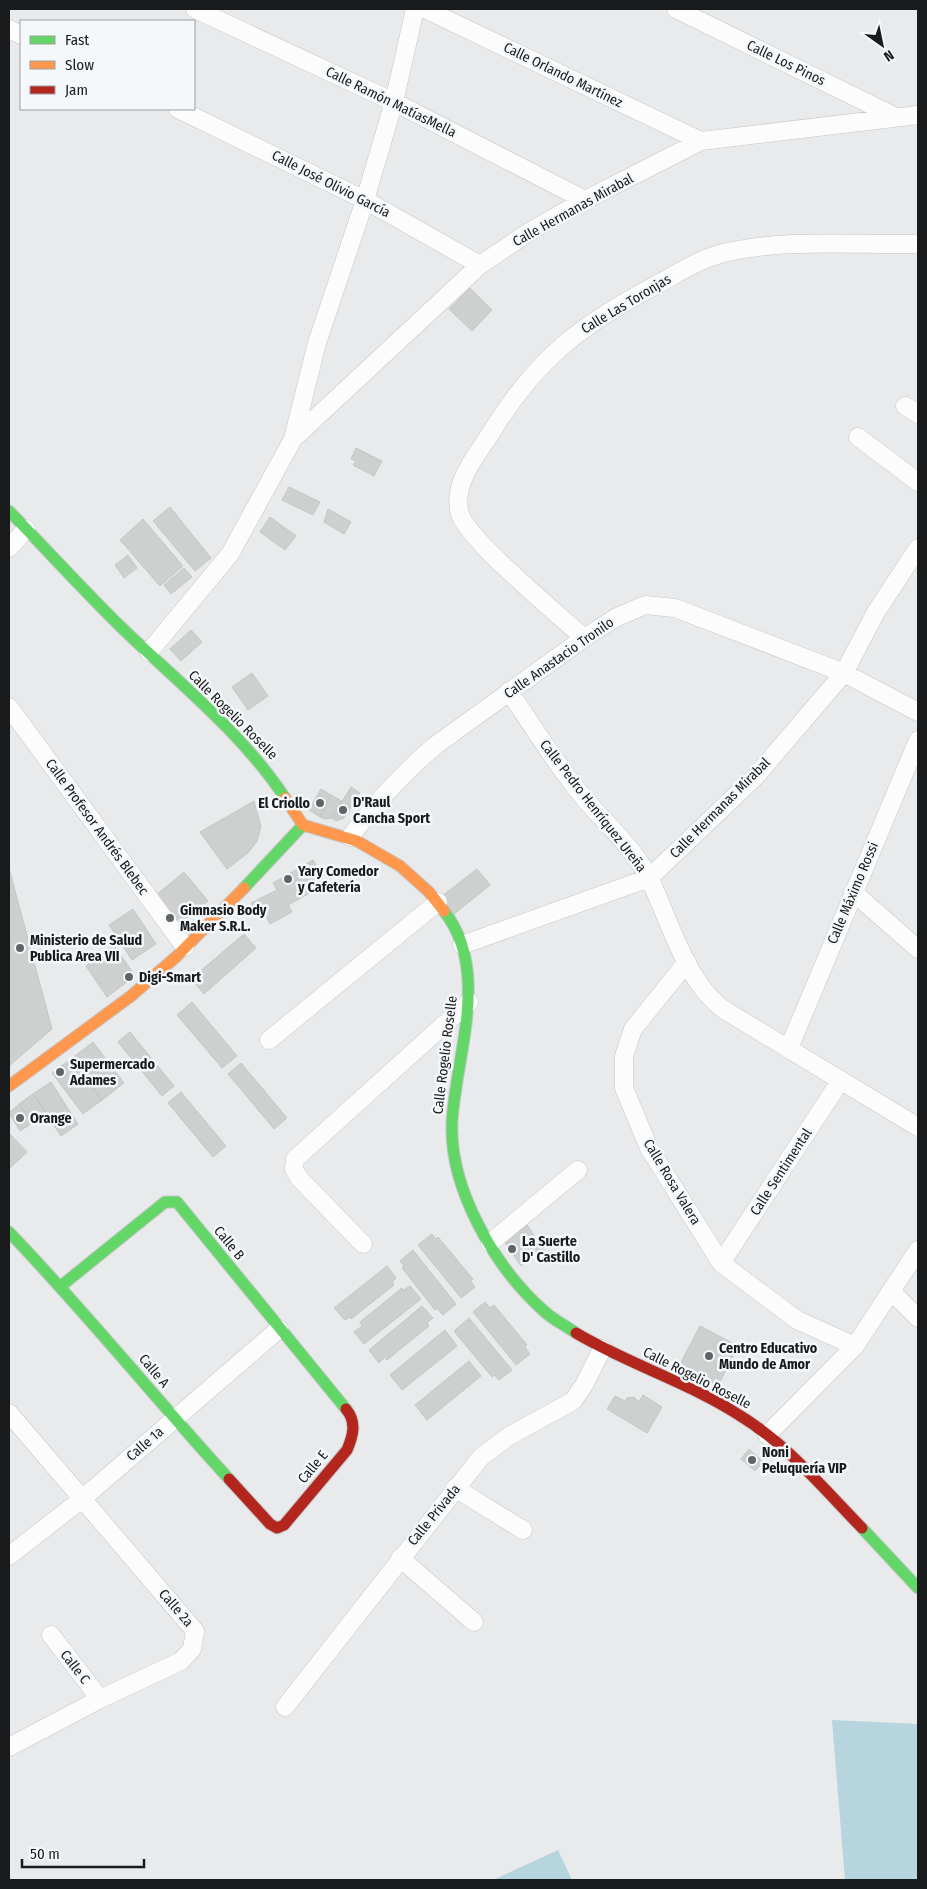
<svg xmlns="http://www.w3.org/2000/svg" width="927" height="1889" viewBox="0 0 927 1889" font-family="'Fira Sans Condensed',sans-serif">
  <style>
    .green { fill: #b6d5df }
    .building { fill: #ced0d0; stroke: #c4c6c7 }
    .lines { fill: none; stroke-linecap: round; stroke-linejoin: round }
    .street-casing { stroke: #c6c7c8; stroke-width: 19 }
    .fast-casing { stroke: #c6c7c8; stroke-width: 13 }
    .slow-casing { stroke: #c6c7c8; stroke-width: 13 }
    .jam-casing { stroke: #c6c7c8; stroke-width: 13 }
    .street { stroke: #fcfcfc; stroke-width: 18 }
    .fast { stroke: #63d668; stroke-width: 11 }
    .slow { stroke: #ff974d; stroke-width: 11 }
    .jam { stroke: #b3261e; stroke-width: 11 }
    .poi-dot { fill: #616364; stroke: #f4f8fa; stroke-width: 2 }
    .labels { text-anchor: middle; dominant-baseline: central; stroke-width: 5; stroke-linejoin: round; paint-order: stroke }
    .street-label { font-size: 14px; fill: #191a1b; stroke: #f4f8fa }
    .poi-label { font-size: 14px; font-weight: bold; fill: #191a1b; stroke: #f4f8fa; text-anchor: start }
  </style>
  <rect width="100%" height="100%" fill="#e8eaeb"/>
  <path class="green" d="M832,1720L918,1724V1879L915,1880H845Z
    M558,1850L572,1880H493Z"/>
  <path class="building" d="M470,288L492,310L472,331L449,309Z
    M356,448L382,461L374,476L353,465L356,461L351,459Z
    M289,487L320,502L313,515L282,500Z
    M170,507L211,558L195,571L153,521Z
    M328,509L351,522L344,534L324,522Z
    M270,517L296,536L285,550L260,532Z
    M143,519L183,566L160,586L120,540Z
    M128,555L137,568L124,578L115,565Z
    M184,568L192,577L171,594L164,585Z
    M191,630L202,642L181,661L170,649Z
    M252,673L268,696L248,710L232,687Z
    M351,787L360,793L344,818L336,821L332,818Z
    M321,789L331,795L320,817L309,810Z
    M331,795L342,801L332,818L325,819L320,817Z
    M254,801L261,827L257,841L248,853L227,869L200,832Z
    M313,860L326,884L288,905L292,912L270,924L265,915L259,918L251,903L277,890L273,883Z
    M9,868L52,1029L9,1066Z
    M477,869L490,885L454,914L441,897Z
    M184,872L208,901L179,925L155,896Z
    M133,909L156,944L132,960L109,925Z
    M244,934L256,948L204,994L191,979Z
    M114,945L135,976L107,997L86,966Z
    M192,1002L237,1056L222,1068L177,1015Z
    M130,1032L174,1086L162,1096L118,1042Z
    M93,1042L124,1083L102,1100L71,1059Z
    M71,1059L102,1100L83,1114L52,1073Z
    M241,1063L287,1118L274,1129L228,1074Z
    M51,1082L78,1124L61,1136L33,1094Z
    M181,1092L226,1146L213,1157L168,1103Z
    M33,1094L48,1115L34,1125L19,1104Z
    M19,1104L32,1123L20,1131L9,1113Z
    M9,1133L27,1152L9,1169Z
    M525,1222L544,1250L521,1266L502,1238Z
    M432,1234L436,1239L438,1237L473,1279L470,1281L475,1287L461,1298L418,1245Z
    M413,1250L456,1304L443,1315L437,1308L435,1310L402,1268L404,1266L400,1261Z
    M387,1266L396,1278L392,1282L394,1285L351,1319L350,1317L345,1320L334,1308Z
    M410,1286L421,1299L364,1344L354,1332L362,1326L360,1322L402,1288L404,1290Z
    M485,1302L490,1308L494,1305L527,1345L525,1347L530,1354L516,1365L473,1312Z
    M422,1306L433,1318L427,1323L429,1326L387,1360L385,1357L379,1363L369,1350Z
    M469,1318L512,1370L499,1380L494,1375L492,1377L454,1331Z
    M700,1326L738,1346L718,1386L679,1366Z
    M445,1330L457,1346L402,1390L390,1375Z
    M469,1361L481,1376L427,1420L415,1405Z
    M643,1395L662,1407L647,1433L607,1409L615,1396L625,1401L627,1398L634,1397L639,1402Z
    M749,1449L763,1462L755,1471L741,1459Z"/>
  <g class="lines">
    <g class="street-casing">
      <path id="street" d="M195,9L394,102L585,200
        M425,9L701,141
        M676,9L896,117
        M9,29L21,35
        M178,109L365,200L480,265
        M905,406L918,414
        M858,437L918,482
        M293,439L480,265L529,232L585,200L701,141L918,115
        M9,548L26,529
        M584,638C560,616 467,539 460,514C451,482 479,453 494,428C539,356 584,323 658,284C678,273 698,260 720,254C782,238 855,245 918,244
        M149,652L230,554L293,439L317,343L365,200L394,102L415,9
        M509,691C533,727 556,764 583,797C606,824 635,849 650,880C670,921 686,984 726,1011L918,1127
        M9,707L185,947
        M350,837C375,803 404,772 436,745L584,638L617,617L645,605L675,608L844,673L918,712
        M853,892L918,949
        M462,945L649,878L755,777L844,673L876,612L918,548
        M687,962L633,1029L624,1056V1088L649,1148L721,1263L797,1320L855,1346
        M269,1040L438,902
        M789,1048L918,740
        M490,1243L578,1170
        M363,1244L299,1178L294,1169L295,1159L469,1002
        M721,1263L841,1080
        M891,1291L918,1318
        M9,1413L195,1631L192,1649L181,1661L100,1699L9,1747
        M767,1435L855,1346L918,1250
        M455,1488L523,1530
        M9,1556L82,1499L279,1329
        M400,1558L474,1622
        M51,1635L100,1699
        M285,1707L481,1457L509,1436L573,1401L584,1385L602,1349"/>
    </g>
    <g class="fast-casing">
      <path id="fast" d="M9,511C47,550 84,591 123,629C177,681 244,735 285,798
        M244,888L303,825
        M444,911C491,971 456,1054 452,1122C449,1189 496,1269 545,1312C554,1320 566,1326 576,1333
        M9,1232C85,1311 154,1397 229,1479
        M61,1286L165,1202H177L346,1409
        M862,1528L918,1588"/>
    </g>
    <g class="slow-casing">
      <path id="slow" d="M285,798L303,825L357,841L400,866L429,892L444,911
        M9,1086L131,996L177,956L244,888"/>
    </g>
    <g class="jam-casing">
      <path id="jam" d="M576,1333C628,1364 688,1382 739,1415C787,1444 823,1488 862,1528
        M229,1479L270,1524L277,1528L284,1525L347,1450C353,1436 357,1422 346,1409"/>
    </g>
    <use href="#street" class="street"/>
    <use href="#fast" class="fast"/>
    <use href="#slow" class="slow"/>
    <use href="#jam" class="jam"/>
  </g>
  <g class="poi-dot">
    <circle cx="320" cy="803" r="5"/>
    <circle cx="343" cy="810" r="5"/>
    <circle cx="288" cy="879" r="5"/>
    <circle cx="170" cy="918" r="5"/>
    <circle cx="20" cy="948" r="5"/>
    <circle cx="129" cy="977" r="5"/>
    <circle cx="60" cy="1072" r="5"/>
    <circle cx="20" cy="1118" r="5"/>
    <circle cx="512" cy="1249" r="5"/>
    <circle cx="709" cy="1356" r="5"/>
    <circle cx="752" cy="1460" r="5"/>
  </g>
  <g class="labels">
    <g class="street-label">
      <text transform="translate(786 63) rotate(26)">Calle Los Pinos</text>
      <text transform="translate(563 75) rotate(26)">Calle Orlando Martínez</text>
      <text transform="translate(391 102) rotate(26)">Calle Ramón MatíasMella</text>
      <text transform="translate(331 184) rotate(27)">Calle José Olivio García</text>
      <text transform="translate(573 210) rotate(-29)">Calle Hermanas Mirabal</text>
      <text transform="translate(626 304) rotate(-31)">Calle Las Toronjas</text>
      <text transform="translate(559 658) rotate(-35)">Calle Anastacio Tronilo</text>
      <text transform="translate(233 715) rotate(45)">Calle Rogelio Roselle</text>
      <text transform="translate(593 806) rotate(52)">Calle Pedro Henríquez Ureña</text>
      <text transform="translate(720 808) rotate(-45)">Calle Hermanas Mirabal</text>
      <text transform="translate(97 827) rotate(54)">Calle Profesor Andrés Blebec</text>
      <text transform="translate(853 893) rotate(-67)">Calle Máximo Rossi</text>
      <text transform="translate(445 1055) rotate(-83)">Calle Rogelio Roselle</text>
      <text transform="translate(781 1172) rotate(-57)">Calle Sentimental</text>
      <text transform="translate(672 1182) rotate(59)">Calle Rosa Valera</text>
      <text transform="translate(229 1243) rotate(51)">Calle B</text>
      <text transform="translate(154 1371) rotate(50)">Calle A</text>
      <text transform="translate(697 1378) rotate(27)">Calle Rogelio Roselle</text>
      <text transform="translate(145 1444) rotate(-41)">Calle 1a</text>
      <text transform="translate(313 1467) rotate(-50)">Calle E</text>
      <text transform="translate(434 1515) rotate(-51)">Calle Privada</text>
      <text transform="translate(176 1608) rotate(49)">Calle 2a</text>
      <text transform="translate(75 1667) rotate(52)">Calle C</text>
    </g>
    <g class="poi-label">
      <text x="353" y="802">D'Raul<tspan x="353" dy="16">Cancha Sport</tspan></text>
      <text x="310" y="803" text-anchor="end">El Criollo</text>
      <text x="298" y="871">Yary Comedor<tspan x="298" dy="16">y Cafetería</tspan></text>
      <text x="180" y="910">Gimnasio Body<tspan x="180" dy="16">Maker S.R.L.</tspan></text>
      <text x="30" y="940">Ministerio de Salud<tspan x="30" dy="16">Publica Area VII</tspan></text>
      <text x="139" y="977">Digi-Smart</text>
      <text x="70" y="1064">Supermercado<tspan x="70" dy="16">Adames</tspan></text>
      <text x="30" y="1118">Orange</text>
      <text x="522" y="1241">La Suerte<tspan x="522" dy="16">D' Castillo</tspan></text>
      <text x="719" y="1348">Centro Educativo<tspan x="719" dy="16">Mundo de Amor</tspan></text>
      <text x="762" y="1452">Noni<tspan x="762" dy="16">Peluquería VIP</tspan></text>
    </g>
  </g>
  <rect width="927" height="1889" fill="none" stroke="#191a1b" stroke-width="20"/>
  <rect x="20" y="20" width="175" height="90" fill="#f4f8fa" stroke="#9c9fa1"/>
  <rect x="30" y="36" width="25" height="8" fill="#63d668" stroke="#9c9fa1"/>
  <text x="65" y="45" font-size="15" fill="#191a1b">Fast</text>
  <rect x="30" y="61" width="25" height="8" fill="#ff974d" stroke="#9c9fa1"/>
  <text x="65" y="70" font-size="15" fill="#191a1b">Slow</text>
  <rect x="30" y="86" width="25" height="8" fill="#b3261e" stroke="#9c9fa1"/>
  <text x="65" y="95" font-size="15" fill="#191a1b">Jam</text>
  <g transform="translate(882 45) rotate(147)" stroke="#f4f8fa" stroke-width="4" paint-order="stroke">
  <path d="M0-4L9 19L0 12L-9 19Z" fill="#191a1b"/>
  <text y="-8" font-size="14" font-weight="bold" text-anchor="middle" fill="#191a1b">N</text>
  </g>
  <path d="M22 1859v8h122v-8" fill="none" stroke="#191a1b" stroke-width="2.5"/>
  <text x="30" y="1859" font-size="15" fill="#191a1b" stroke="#f4f8fa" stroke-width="4" paint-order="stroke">50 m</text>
</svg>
